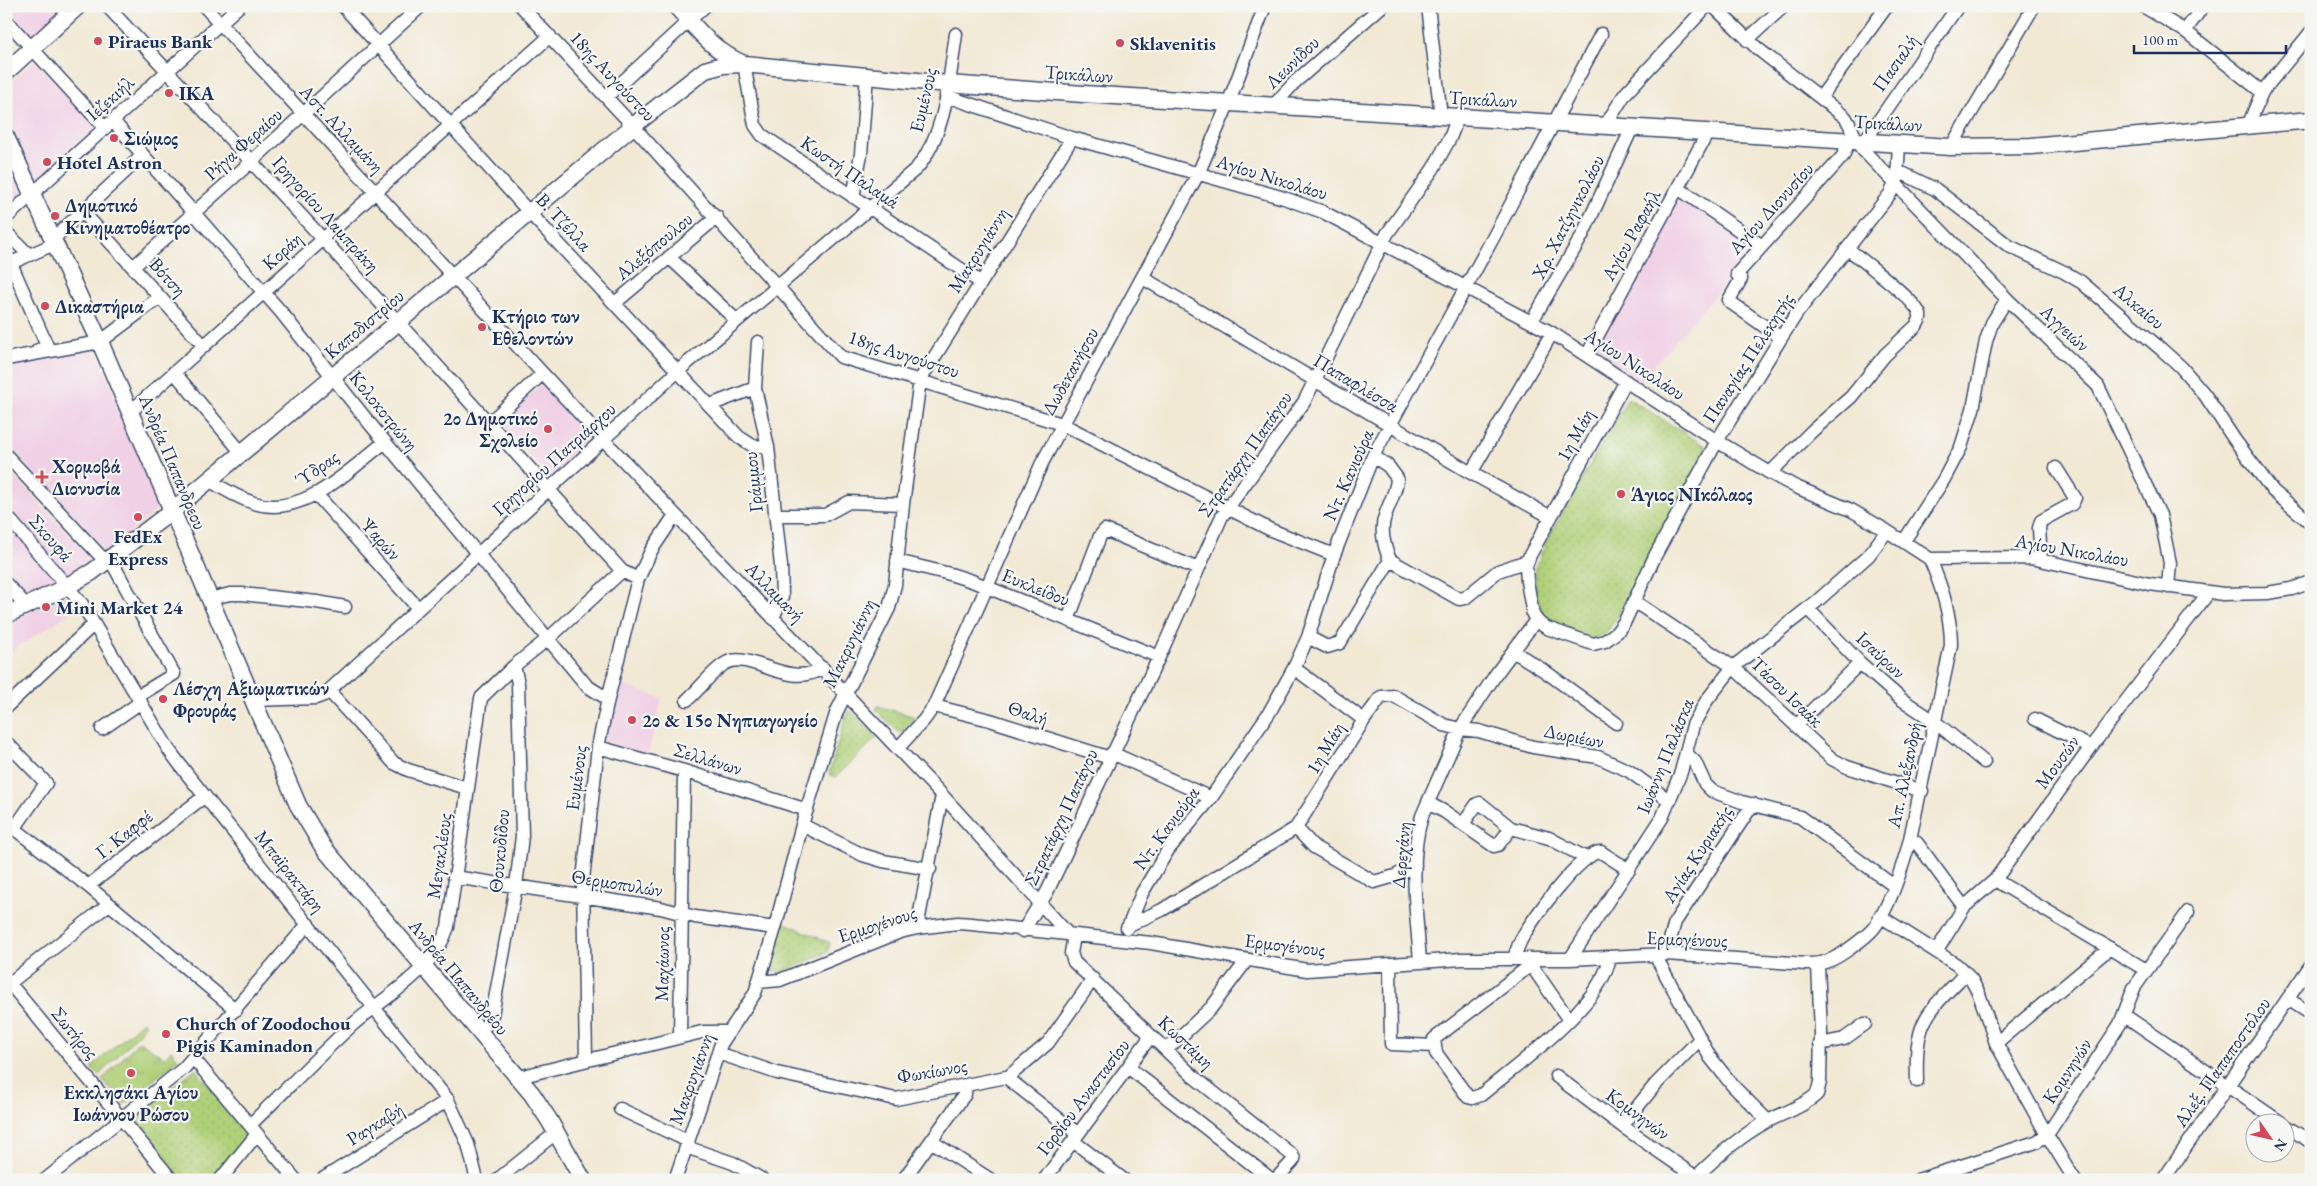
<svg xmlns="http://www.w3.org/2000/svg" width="2317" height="1186" viewBox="0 0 2317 1186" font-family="'EB Garamond',serif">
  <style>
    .built { fill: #f0d0e5 }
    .grass { fill: url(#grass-tufts); stroke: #66806b }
    .park { fill: url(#park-dots); stroke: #66806b }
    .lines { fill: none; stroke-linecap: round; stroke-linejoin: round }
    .minor-casing { stroke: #3b4b70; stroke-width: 15 }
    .major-casing { stroke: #3b4b70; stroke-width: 19 }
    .minor { stroke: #fff; stroke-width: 12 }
    .major { stroke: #fff; stroke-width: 16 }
    .poi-dot { fill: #d1495b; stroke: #f6f6f2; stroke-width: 2 }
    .labels { text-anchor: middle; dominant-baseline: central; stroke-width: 4.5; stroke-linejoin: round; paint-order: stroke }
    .poi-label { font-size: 19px; font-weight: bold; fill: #1b2f5e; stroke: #f6f6f2; text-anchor: start }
    .street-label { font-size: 19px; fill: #1b2f5e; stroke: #f6f6f2 }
  </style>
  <defs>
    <pattern id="grass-tufts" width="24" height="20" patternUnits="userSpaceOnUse" patternTransform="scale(1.25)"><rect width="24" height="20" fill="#b0d078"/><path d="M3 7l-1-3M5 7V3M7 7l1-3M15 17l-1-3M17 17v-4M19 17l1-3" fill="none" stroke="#97b36a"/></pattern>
    <pattern id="park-dots" width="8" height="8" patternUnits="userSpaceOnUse" patternTransform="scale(1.25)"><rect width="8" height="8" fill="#b0d078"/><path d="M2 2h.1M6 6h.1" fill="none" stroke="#97b36a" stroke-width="1.8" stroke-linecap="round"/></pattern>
  </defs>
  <rect width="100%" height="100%" fill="#f6f6f2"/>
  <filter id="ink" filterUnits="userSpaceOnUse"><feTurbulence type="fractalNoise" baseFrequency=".02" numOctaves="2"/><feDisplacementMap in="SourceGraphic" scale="10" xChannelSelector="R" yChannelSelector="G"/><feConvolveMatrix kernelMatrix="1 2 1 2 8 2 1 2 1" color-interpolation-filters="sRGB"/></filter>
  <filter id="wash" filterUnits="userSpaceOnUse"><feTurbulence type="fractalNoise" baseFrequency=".0096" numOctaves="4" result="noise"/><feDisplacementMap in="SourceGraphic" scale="20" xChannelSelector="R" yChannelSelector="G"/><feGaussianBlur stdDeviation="1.12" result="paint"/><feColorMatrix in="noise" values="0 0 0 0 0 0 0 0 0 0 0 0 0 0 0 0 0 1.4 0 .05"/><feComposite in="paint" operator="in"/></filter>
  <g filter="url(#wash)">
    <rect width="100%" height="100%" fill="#f2e9d5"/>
    <path class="built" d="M6,6H69L32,40L6,12Z
      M35,61L98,128L40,180L33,179L6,119V85Z
      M6,152L24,193L6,209Z
      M1680,197L1755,249L1639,383L1593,353Z
      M95,349L163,504L105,553L6,442V367Z
      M545,381L596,436L551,477L500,423Z
      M6,467L90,558L65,579L30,596L6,569Z
      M65,594L73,611L6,655V625Z
      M616,683L662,698L648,754L603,742Z"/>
    <path class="grass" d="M143,1021L146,1024L133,1040L99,1075L91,1068Z
      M139,1041L165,1058L171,1050L178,1059L125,1104L102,1080Z"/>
    <path class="park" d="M1628,398L1707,447L1622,610L1606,633L1594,639L1550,624L1544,619L1536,593L1535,569L1547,540Z
      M878,706L915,717L900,734L876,710Z
      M849,710L877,737L836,777L829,774L847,712Z
      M783,922L830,943L828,952L782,972L769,970Z
      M195,1069L250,1134L214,1180H181L132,1121Z"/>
  </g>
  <g filter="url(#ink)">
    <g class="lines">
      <g class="minor-casing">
        <path id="minor" d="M107,6L323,239L622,571L638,579
          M204,6L604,440L942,795L1069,935
          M343,6L529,212L739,437L753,446L768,447
          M521,6L633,126L841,357L1062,424L1271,530L1334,555
          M1428,6L1441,116
          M1713,6L1758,49L1845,117C1853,128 1854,140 1863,150L2007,299L2098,386L2160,515L2170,563L2168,587
          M2143,6L2185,31L2262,92
          M6,20L105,128
          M2185,31L2203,6
          M1747,40L1784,6
          M744,64L755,125L762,135L980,282
          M946,96L1072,138L1284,198L1323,212L1552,333L1717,441L1770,473L1796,487L1851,510L1887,531L1930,559L2031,558L2150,584L2223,594L2267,593L2292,589L2311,582
          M606,97L705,6
          M1821,97L1887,6
          M1273,106L1296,81L1382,6
          M113,121L281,312L366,419L587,686L608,699
          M1605,126L1625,94L1707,6
          M2248,126L2262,92L2311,32
          M1864,142L1958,6
          M1951,147L2034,6
          M1898,171L1935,189L2009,246L2064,272L2081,282L2161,349L2181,367L2205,395L2234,439L2273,491L2311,523
          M1678,188L1762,246
          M853,197L861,154L867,75
          M83,212L204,346
          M6,218L239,6
          M6,232L29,255
          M52,240L143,155
          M669,257L736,320
          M6,262L9,259L48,348L38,350
          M11,263L54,244
          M133,267L252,161L421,6
          M1143,278L1471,473L1551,517
          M615,303L717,217
          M1532,321L1582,236L1632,128
          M1781,338L1730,302L1729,300L1741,279L1737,274L1843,156L1849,141
          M758,342L755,388L768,447L781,566L782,597L773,618
          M1587,355L1708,132
          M6,359L100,342L160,297
          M174,372L242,453
          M1626,381L1530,555L1526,566L1527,581L1533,615L1539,623L1547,628L1593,644L1605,641L1617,632L1625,621L1655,556L1717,441L1781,338L1797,313L1890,194L1897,180L1899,144
          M710,405L755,388
          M129,413L550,36
          M489,423L542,374
          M6,455L106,562
          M1373,456L1388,466L1397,478C1397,491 1389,503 1385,516C1380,529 1384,547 1390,560L1459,599L1465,598L1498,571L1527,561
          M1471,473L1552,333
          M1770,473L1812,431L1851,397L1885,355L1916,326C1918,323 1921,319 1920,315C1918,302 1861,259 1848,249
          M209,480C223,489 239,498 254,503C303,519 350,469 385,442
          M316,494L418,608
          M6,515L82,604L169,750L187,774L448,1100L468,1144L477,1180
          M775,515H825L849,502L903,504
          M1904,541L1944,479L1961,447L1973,409L1986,341L1992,323L2007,299
          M110,559L174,674L138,696
          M2041,560L2039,528L2041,521L2072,504L2075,498L2056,468
          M897,561L950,574L972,581L1159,657
          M6,584L26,605
          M209,599L230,594H242L317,602L345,607
          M1635,602L1733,667L1832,759L1847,767L1922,791
          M1808,609L1860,663L1901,699L1934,721L1984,762
          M1068,620L1100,536L1105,530L1198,569
          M1308,637L1327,647L1340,643L1390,560
          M1513,651L1546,672L1616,723
          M1294,668L1364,720
          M329,691L394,763L408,770L467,788
          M252,700L316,698L324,695L678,371L917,168C947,131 949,79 956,34
          M687,700C699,690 713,670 726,663C751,650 788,690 823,668
          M934,706L990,720L1110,758
          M6,707L94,624
          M2035,719L2091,747
          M1796,726L1860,663
          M102,729L141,702
          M6,742L46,783L14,829
          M598,747L684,771L807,810
          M898,748L924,720L934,706L1042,463L1198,174L1228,104L1265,6
          M1112,753L1211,798
          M1686,753L1695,762L1705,784L1712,791L1742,802L1800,817L1894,886
          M205,796L88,886L236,1010
          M1428,803L1445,812L1494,846L1498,845L1511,828L1549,838L1586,858
          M6,822L88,886
          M1463,824L1477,804L1480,803L1511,828
          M802,825L863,855L883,861L930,869
          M1296,828L1314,847L1374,882L1395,876L1415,865
          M1910,839L1917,843L1964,907
          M454,877L661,908L695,917L775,928
          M1995,880L2146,970
          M1880,916L1957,965L1971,979L1979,994L1996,1043L2047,1135L2075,1180
          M1129,925L1142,893L1168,850L1211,798L1269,713L1294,668L1308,637L1334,555L1373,456L1493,238L1601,34
          M917,928L942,795
          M1127,928L1129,925L1162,910L1296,828L1364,720L1381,697L1394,696L1444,725L1460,729L1496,674L1536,620
          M1023,931L1047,892L1159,657L1222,516L1304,402L1387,234L1433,169L1450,138L1458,117
          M1074,936L1071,953L1074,962L1194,1077L1292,1155L1294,1159L1292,1162L1275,1180
          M1936,952L1964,907L1995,880L2091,747L2209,592
          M1666,954L1675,922L1753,804
          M1655,955L1710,1057L1733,1086L1768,1121
          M1514,958C1516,952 1518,946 1521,940C1530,922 1582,850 1601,852L1629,870
          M1531,959V965L1434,1039L1436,1053L1468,1097L1472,1098L1481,1095C1519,1063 1600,1007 1610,958
          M1570,959L1662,818L1681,772L1693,725L1707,700L1733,667L1816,602L1868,556L1887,531
          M1420,962C1417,915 1408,862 1422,816L1460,729L1479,731L1533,747L1598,757L1629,771L1670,801
          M1390,965L1391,1044L1434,1046
          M1531,965L1569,1020
          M6,979L172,1180
          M758,982L780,980L900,932L917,928L958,923L972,924L1151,943L1307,970L1462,959H1570L1666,954L1806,964C1824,965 1835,959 1849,949C1857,943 1866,937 1873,929C1888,911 1904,863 1910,839L1951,645C1951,614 1942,588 1930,559
          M6,986L109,904
          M2288,999L2311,1014
          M2124,1015L2283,1124
          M479,1032L488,1023L492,1015L516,886L522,836L518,683L514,666
          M680,1037L684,771
          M1996,1043L2110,948
          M1820,1044L1844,1039L1865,1024
          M1166,1050L1211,1008L1247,960
          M718,1053L777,1073L896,1099L1006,1077L1078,1134
          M194,1059L296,1180
          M586,1060L583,879L598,747L608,699L638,579L651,551L675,515
          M1128,1067L1272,1180
          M1556,1076L1622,1126L1700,1180
          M519,1077L702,1032H727
          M1007,1078L1048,1043L1093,979
          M1917,1081C1915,1020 1925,1015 1966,973
          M620,1109L688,1141
          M250,1125C284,1092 316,1058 351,1026C385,996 433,972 448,927L481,698L514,666L549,638L622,571
          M2284,1125L2311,1142
          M1622,1126L1655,1085L1700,1039
          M931,1141L991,1180
          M1073,1141L1124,1180
          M686,1147L733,1163L763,1180
          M1696,1177C1718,1155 1739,1137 1766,1122C1783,1113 1803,1107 1817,1094L1820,1082L1821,1032L1818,965
          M45,1180L184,1068L308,924
          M220,1180L257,1134
          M321,1180L448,1100
          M497,1180L557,1132
          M675,1180L721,1044L755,993L775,928L802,825L837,711L889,608L895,585L903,504L920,380L1072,138
          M903,1180L965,1094L966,1085
          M1044,1180L1151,1036
          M1918,1180L2036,1142L2047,1135L2120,1024L2134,988L2188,912
          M2163,1180L2311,965"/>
      </g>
      <g class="major-casing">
        <path id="major" d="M676,6C697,29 714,52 744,64L948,84L1083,94L1951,147L2031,146L2311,120
          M6,72L78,6
          M6,137L100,342L298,805L323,847L532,1094L549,1120L583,1180
          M6,615L62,589L92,572L172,511L633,126L705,70L723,65L741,64"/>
      </g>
      <use href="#minor" class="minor"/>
      <use href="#major" class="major"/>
    </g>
  </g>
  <g class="poi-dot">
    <circle cx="98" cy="41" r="5"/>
    <circle cx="1120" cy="43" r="5"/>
    <circle cx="169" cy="93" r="5"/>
    <circle cx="114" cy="138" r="5"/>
    <circle cx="47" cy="162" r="5"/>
    <circle cx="55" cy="216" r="5"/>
    <circle cx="45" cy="306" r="5"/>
    <circle cx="482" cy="327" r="5"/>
    <circle cx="548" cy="429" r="5"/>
    <path d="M39.5 469.5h5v5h5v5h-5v5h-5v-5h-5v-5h5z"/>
    <circle cx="1621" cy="494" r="5"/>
    <circle cx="138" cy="517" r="5"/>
    <circle cx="46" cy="607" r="5"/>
    <circle cx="163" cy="699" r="5"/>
    <circle cx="632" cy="720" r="5"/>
    <circle cx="166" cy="1034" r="5"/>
    <circle cx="131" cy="1073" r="5"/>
  </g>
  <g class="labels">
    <g class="poi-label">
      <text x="108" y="41">Piraeus Bank</text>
      <text x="1130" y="43">Sklavenitis</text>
      <text x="179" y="93">ΙΚΑ</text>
      <text x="124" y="138">Σιώμος</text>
      <text x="57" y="162">Hotel Astron</text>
      <text x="65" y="205">Δημοτικό<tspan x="65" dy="22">Κινηματοθέατρο</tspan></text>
      <text x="55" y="306">Δικαστήρια</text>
      <text x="492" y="316">Κτήριο των<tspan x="492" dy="22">Εθελοντών</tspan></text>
      <text x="538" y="418" text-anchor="end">2ο Δημοτικό<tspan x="538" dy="22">Σχολείο</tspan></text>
      <text x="52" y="466">Χορμοβά<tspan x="52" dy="22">Διονυσία</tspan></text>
      <text x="1631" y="494">Άγιος ΝΙκόλαος</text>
      <text x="138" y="536" text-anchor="middle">FedEx<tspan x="138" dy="22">Express</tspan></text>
      <text x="56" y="607">Mini Market 24</text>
      <text x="173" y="688">Λέσχη Αξιωματικών<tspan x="173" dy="22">Φρουράς</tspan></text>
      <text x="642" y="720">2ο &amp; 15ο Νηπιαγωγείο</text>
      <text x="176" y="1023">Church of Zoodochou<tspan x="176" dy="22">Pigis Kaminadon</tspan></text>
      <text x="131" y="1092" text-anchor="middle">Εκκλησάκι Αγίου<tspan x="131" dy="22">Ιωάννου Ρώσου</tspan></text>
    </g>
    <g class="street-label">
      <text transform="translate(1292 62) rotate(-44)">Λεωνίδου</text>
      <text transform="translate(1895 63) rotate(-55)">Πασιαλή</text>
      <text transform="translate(1079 74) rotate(4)">Τρικάλων</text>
      <text transform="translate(613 76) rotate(47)">18ης Αυγούστου</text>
      <text transform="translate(110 98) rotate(-42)">Ιεζεκιήλ</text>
      <text transform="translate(1483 99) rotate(3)">Τρικάλων</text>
      <text transform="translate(923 100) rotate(-77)">Ευμένους</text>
      <text transform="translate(1888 123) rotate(3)">Τρικάλων</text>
      <text transform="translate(342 129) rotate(47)">Αστ. Αλλαμάνη</text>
      <text transform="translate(243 144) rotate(-42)">Ρήγα Φεραίου</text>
      <text transform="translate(850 172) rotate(34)">Κωστή Παλαμά</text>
      <text transform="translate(1272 177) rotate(17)">Αγίου Νικολάου</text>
      <text transform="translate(1771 208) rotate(-48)">Αγίου Διονυσίου</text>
      <text transform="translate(326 214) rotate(48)">Γρηγορίου Λαμπράκη</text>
      <text transform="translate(1568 217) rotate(-63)">Χρ. Χατζηνικολάου</text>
      <text transform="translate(564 222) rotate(47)">Β. Τζέλλα</text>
      <text transform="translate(1631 235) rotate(-61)">Αγίου Ραφαήλ</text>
      <text transform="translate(654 246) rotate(-40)">Αλεξόπουλου</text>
      <text transform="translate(978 250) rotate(-58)">Μακρυγιάννη</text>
      <text transform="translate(282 251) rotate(-42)">Κοράη</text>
      <text transform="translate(168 277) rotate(48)">Βότση</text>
      <text transform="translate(2139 306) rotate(40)">Αλκαίου</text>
      <text transform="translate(364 324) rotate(-40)">Καποδιστρίου</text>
      <text transform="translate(2065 328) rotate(43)">Αγγειών</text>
      <text transform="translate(904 354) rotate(18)">18ης Αυγούστου</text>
      <text transform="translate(1748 358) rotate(-57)">Παναγίας Πελεκητής</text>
      <text transform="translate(1635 364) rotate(33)">Αγίου Νικολάου</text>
      <text transform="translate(1070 371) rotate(-61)">Δωδεκανήσου</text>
      <text transform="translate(1356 383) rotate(31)">Παπαφλέσσα</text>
      <text transform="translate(384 411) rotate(51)">Κολοκοτρώνη</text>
      <text transform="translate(1575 435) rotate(-61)">1η Μάη</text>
      <text transform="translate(1245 454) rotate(-55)">Στρατάρχη Παπάγου</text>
      <text transform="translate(554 459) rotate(-42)">Γρηγορίου Πατριάρχου</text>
      <text transform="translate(173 462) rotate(67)">Ανδρέα Παπανδρεου</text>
      <text transform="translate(317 468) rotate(-35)">Ύδρας</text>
      <text transform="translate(1348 475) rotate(-66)">Ντ. Κανιούρα</text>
      <text transform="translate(753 482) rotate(-96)">Γράμμου</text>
      <text transform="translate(51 538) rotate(49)">Σκουφά</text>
      <text transform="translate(381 539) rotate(48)">Ψαρών</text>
      <text transform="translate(2072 550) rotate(10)">Αγίου Νικολάου</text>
      <text transform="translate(1036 587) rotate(22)">Ευκλείδου</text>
      <text transform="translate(775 592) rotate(46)">Αλλαμανή</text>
      <text transform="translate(849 643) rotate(-64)">Μακρυγιάννη</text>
      <text transform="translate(1881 655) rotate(43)">Ισαύρων</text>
      <text transform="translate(1787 692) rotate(44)">Τάσου Ισαάκ</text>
      <text transform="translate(1028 713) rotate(18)">Θαλή</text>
      <text transform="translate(1574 736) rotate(11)">Δωριέων</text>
      <text transform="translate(1325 748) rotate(-59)">1η Μάη</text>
      <text transform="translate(1665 756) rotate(-68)">Ιωάννη Παλάσκα</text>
      <text transform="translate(708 759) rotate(17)">Σελλάνων</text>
      <text transform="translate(2057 762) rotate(-54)">Μουσών</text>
      <text transform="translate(1904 775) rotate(-78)">Απ. Αλεξανδρή</text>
      <text transform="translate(576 778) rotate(-83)">Ευμένους</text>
      <text transform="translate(1061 817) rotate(-65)">Στρατάρχη Παπάγου</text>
      <text transform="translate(1166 828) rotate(-54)">Ντ. Κανιούρα</text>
      <text transform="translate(124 834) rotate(-38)">Γ. Καφφέ</text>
      <text transform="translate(499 851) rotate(-85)">Θουκυδίδου</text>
      <text transform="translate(1697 854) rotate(-57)">Αγίας Κυριακής</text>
      <text transform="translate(1401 855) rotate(-85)">Δερεχάνη</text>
      <text transform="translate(439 856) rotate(-82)">Μεγακλέους</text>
      <text transform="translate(290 871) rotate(51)">Μπαϊρακτάρη</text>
      <text transform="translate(617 883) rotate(9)">Θερμοπυλών</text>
      <text transform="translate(877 924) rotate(-18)">Ερμογένους</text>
      <text transform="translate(1687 939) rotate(2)">Ερμογένους</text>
      <text transform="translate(1285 945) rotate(7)">Ερμογένους</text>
      <text transform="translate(662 964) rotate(-89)">Μαχάωνος</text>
      <text transform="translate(459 977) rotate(50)">Ανδρέα Παπανδρέου</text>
      <text transform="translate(75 1033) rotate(50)">Σωτήρος</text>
      <text transform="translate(1186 1042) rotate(43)">Κωστάμη</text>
      <text transform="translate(2222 1062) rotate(-55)">Αλεξ. Παπαποστόλου</text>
      <text transform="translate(932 1071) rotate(-10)">Φωκίωνος</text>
      <text transform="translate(2067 1071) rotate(-57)">Κομνηνών</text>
      <text transform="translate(691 1079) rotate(-70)">Μακρυγιάννη</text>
      <text transform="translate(1083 1097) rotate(-53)">Γορδίου Αναστασίου</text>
      <text transform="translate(1638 1114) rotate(36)">Κομνηνών</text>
      <text transform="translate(375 1124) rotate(-32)">Ραγκαβή</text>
    </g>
  </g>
  <rect width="2317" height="1186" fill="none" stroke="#f6f6f2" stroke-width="25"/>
  <g transform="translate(2270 1138) rotate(124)"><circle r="24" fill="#f6f6f2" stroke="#9ea6b7"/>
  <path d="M0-4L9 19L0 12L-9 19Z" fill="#d1495b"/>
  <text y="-8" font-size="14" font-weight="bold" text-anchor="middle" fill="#1b2f5e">N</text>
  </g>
  <path d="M2134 45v8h152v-8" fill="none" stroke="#1b2f5e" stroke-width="2.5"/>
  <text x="2142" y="45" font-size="15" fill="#1b2f5e" stroke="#f6f6f2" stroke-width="4" paint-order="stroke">100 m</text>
</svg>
